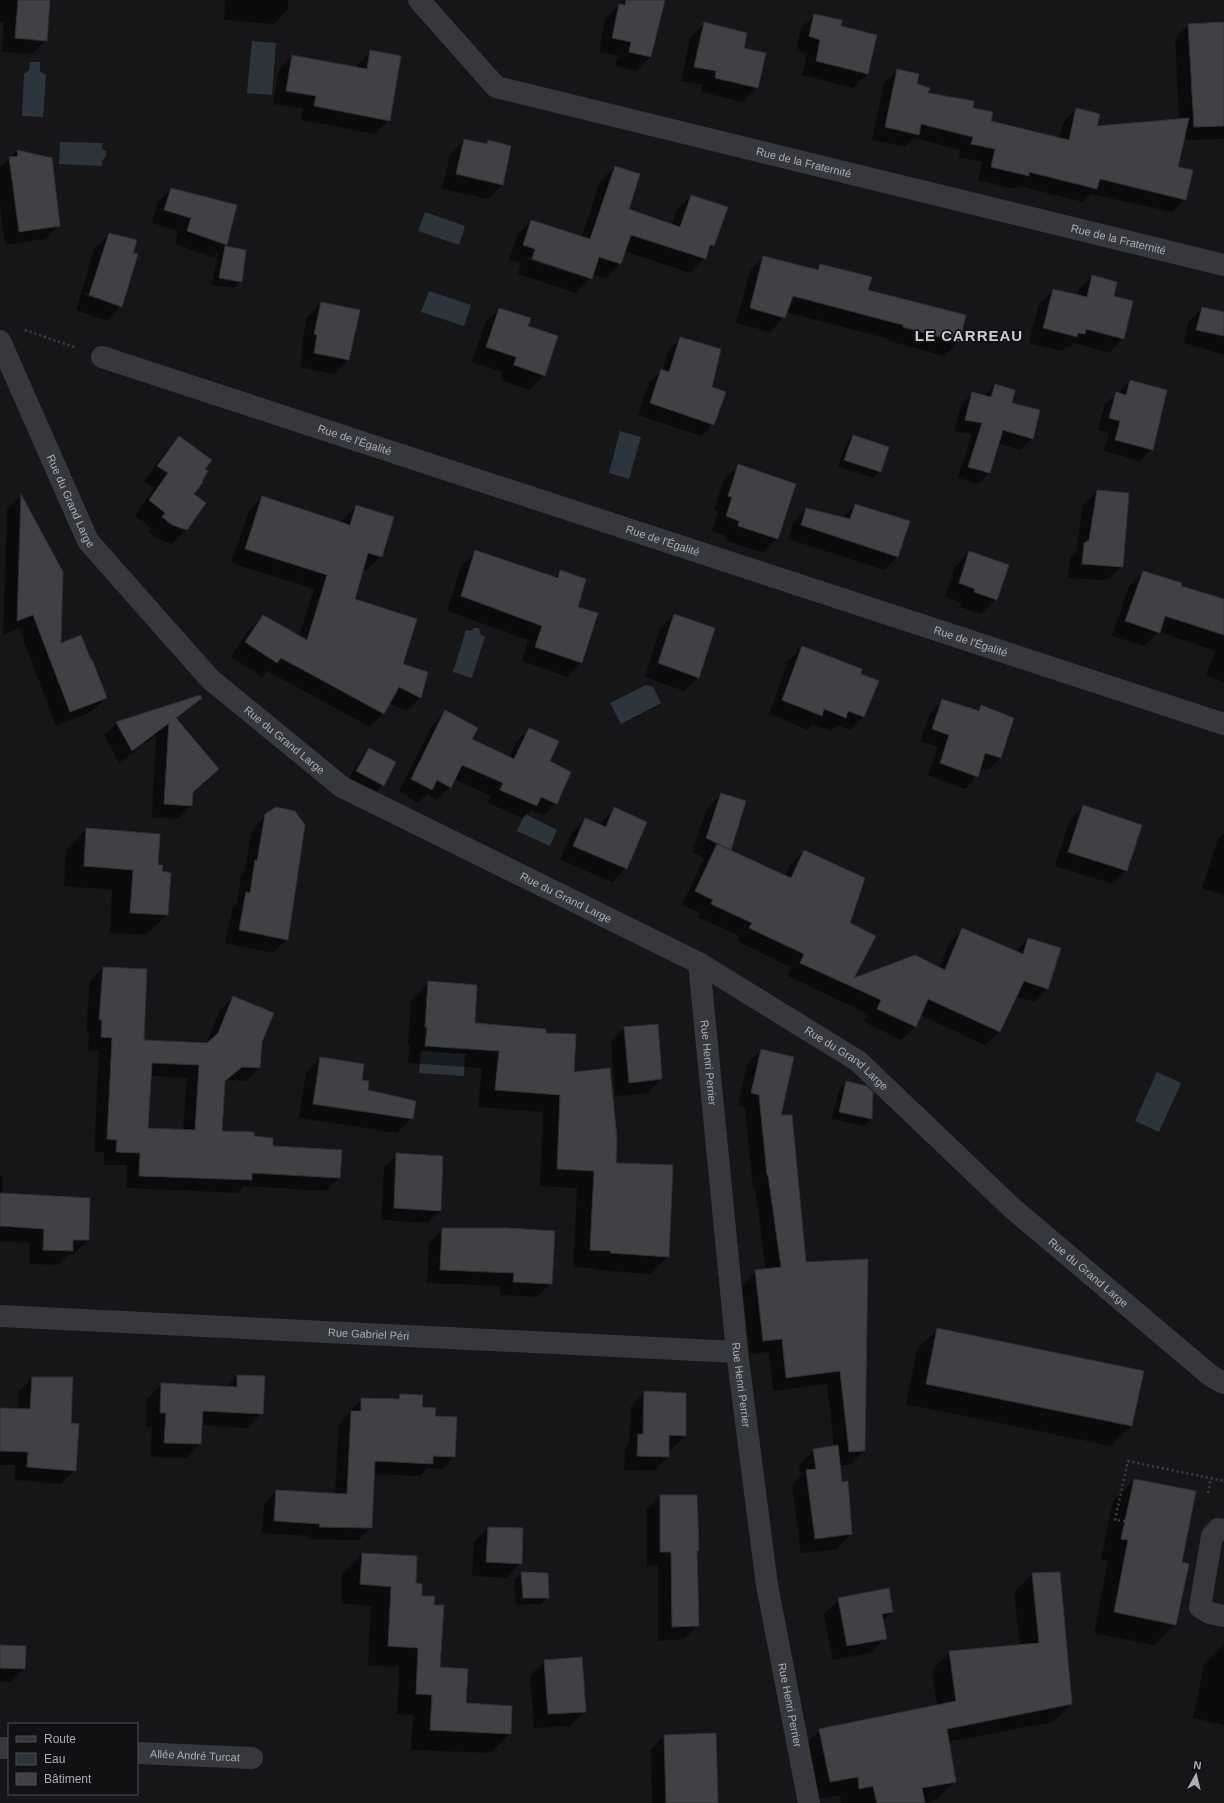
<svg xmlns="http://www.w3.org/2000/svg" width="1224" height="1803" viewBox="0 0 1224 1803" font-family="Helvetica,sans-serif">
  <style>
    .water { fill: #2c353c }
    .shadow { fill: #0007; fill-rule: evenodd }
    .building { fill: #404145; stroke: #303034; fill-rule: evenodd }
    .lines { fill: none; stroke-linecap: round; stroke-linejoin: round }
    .path { stroke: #3d3f44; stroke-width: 2.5; stroke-dasharray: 2 3; stroke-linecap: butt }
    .street { stroke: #37383d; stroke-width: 22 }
    .labels { text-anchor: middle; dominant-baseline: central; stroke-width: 3.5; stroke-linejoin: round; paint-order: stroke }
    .street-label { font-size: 11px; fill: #a8adb8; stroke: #111113 }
    .district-label { font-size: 15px; font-weight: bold; letter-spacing: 1px; fill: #c9ccd4; stroke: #111113 }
  </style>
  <rect width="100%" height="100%" fill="#161618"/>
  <path class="water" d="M252,41L276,43L272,95L247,93Z
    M30,62H40V71L46,75L43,117L22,116L24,74L29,70Z
    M60,142L103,143L102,149L106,151V156L102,161V166L59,164Z
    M425,212L465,226L459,245L418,231Z
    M429,291L471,305L464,326L421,312Z
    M620,431L641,437L629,479L609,473Z
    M474,628H479L481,635L485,636L472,678L453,672L466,630L471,631Z
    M646,685L653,687L661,703L621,724L610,703Z
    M525,814L557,830L550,846L517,831Z
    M421,1051L465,1054L464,1076L419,1073Z
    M1157,1072L1181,1083L1159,1132L1135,1121Z"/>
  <path class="shadow" d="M0,0H49L46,40L32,54L2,52L4,22H0Z
    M225,0H288V9L274,24L224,20Z
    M624,0H643L650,57L636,71L615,66L618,56L599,52L605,19Z
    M815,15L840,27L876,36L867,74L853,88L802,75L807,54L796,50L801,28Z
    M1224,23V139L1183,140L1177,168L1185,199L1172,212L1091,194L1083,202L1018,186L1014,189L978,180L982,162L959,157L960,150L914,138L905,147L872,140L884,83L898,70L927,94L972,109L990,122L1059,138L1063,123L1076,109L1095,128L1179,120L1175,38L1188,25Z
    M704,24L743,48L757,88L743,102L701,92L702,85L681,81L690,38Z
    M370,52L389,120L375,134L301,120L303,109L273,104L279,70L292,56L356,68L357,65Z
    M464,140L485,145L488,141L510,146L502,185L488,199L442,189L450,155Z
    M17,151L59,225L45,239L5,245L0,206V167Z
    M615,167L628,209L672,225L676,211L691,196L714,246L707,252L705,258L690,273L624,251L620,264L606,278L592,274L591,278L576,293L518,274L521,263L509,260L517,235L531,221L582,237L600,181ZM528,257L584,275V277L527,259Z
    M171,189L226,245L224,247L245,250L241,281L234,288L212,285L218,253L214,258L175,244L178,231L152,223L158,202Z
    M109,234L132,254L121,306L107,321L76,310L94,249ZM85,292L114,303V305L84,294Z
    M764,257L815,270L820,265L867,291L965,316L959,342L944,356L889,341V339L786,312L784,317L770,332L736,323L750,271Z
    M1092,276L1113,297L1123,338L1109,353L1074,343L1069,348L1066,347L1062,351L1029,343L1039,304L1053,290L1077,296L1078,291Z
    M321,303L348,360L334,374L300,367L303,349L301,348L307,317Z
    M1202,308L1224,313V355L1184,343L1189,321Z
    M499,309L527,327L544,375L530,390L500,380L502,372L472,362L485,323Z
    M681,338L711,388L713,424L701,436L638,415L649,382L662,370L669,350Z
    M1130,382L1152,449L1140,461L1104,451L1109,433L1098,430L1104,405Z
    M995,385L1010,403L1032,438L1020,450L998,443L989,473L978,484L958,478L972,434L954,431L961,405L972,393L984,396Z
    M853,436L880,471L873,478L838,467L846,443Z
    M179,438L204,469L192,494L186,529L172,544L158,539L148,532L151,528L135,515L154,488L144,481L165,452Z
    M739,465L777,539L763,553L724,540L725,536L712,531L718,511L714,510L724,479Z
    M1097,491L1122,566L1107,580L1068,578L1070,558L1076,553L1083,505Z
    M21,495L62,572L60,645L106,698L91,712L56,726L19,628L3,635L7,509Z
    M263,497L341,524L342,520L356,506L381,556L367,570L362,569L353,599L402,665L427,673L420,698L406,711L389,703L384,713L370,727L267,671L262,677L231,657L249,630L263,616L299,637L314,589L231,563L249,511Z
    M855,505L897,557L884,570L788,539L793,522L806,509L842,518Z
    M476,552L554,578L561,572L577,608L596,614L581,663L567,677L522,661L528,640L447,611L461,566Z
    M969,552L996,599L981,614L960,607L961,603L945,597L955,567Z
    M1143,572L1179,587L1224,600V682L1206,676L1215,651L1159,632L1144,646L1112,636L1129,586Z
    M674,615L698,677L684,691L645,677L660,629Z
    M802,647L877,681L863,717L850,730L837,725L831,731L813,724L808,730L769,714L788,661Z
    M200,697L176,719L217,769L192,793L191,806L178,819L152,817L156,735L119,763L104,735L117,722Z
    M943,700L977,711L981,707L1000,758L988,770L980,768L977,776L965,789L928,775L938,747L920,741L930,713Z
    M445,712L471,740L509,758L516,742L529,729L549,762L556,803L543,816L531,810L523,818L488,803L491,796L454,779L450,787L437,800L427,794L418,803L399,791L433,724Z
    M369,749L383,785L376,792L349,778L362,756Z
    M721,794L730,849L729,851L785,876L790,865L804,851L849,924L852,980L939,968L949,943L962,930L1015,952L1028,939L1047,988L1034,1002L1016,996L999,1032L985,1045L920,1015L915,1027L901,1040L864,1022L868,1014L788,976L791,968L737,941L739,936L698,917L700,913L682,905L704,858L692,852L707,809Z
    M1084,806L1126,871L1113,884L1055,866L1070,819Z
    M615,808L626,868L612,882L560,860L571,833L585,819L599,825Z
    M266,815L287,939L273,953L225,943L233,907L237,903L241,875L244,872L252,830Z
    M86,829L157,866L167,915L146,935L110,933L112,890L64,886L66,850Z
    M1224,833V895L1202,888L1218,839Z
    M103,968L143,1041L206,1044L220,1010L234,997L261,1041L259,1068L246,1081L228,1080L224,1083L221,1132L253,1137L339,1178L326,1191L244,1186L238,1193L126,1188L127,1165H104V1152H94L99,1051L88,1050L89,1033H86L90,981ZM150,1076L187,1078L183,1130L147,1129Z
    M429,982L474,1024L545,1034L573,1073L615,1164L668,1256L651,1274L593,1270L594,1268L573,1267L577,1188L540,1186L543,1112L478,1107L482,1068L408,1063L410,1044H408L411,1000Z
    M624,1028L661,1079L648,1093L615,1096L611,1042Z
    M761,1050L779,1116L805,1263L867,1260L864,1451L850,1465H839L851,1534L837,1549L801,1553L792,1485L801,1476L799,1465L814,1450L834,1447L827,1384L773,1391L769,1352L750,1354L742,1285L756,1271L766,1270L755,1188H753L745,1108L738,1106L747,1064Z
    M320,1058L361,1080L367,1091L412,1118L397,1133L299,1118L306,1073Z
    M846,1082L872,1093L871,1119L864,1126L832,1119L839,1089Z
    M397,1154L440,1211L427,1223L381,1220L384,1167Z
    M0,1176L3,1177L2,1194L88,1240L74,1254H69L58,1265L29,1264L30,1243L0,1241Z
    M443,1229L551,1283L537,1297L500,1295V1286L427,1283L429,1243Z
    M938,1329L1142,1371L1131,1426L1111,1446L906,1404L917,1349Z
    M237,1376L262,1413L247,1428L201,1425L200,1444L186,1458L150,1457L152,1427H146L147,1399L162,1384L226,1387Z
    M32,1378L70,1424L75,1470L61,1484L14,1480L15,1465H0V1409L18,1410L19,1391Z
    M645,1392L685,1436L671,1450H668V1457L654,1471L624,1470L625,1449L629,1444L631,1406Z
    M400,1395L434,1417L454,1456L442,1469L428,1468L420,1476L374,1474L371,1528L358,1540L307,1539L308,1536L262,1533L264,1504L276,1491L335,1494L339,1424L362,1399L395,1400Z
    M1134,1480L1175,1624L1154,1645L1094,1633L1108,1561L1101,1560L1113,1501Z
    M660,1496L698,1550L696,1552L698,1625L684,1639L658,1641V1565L647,1566L646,1510Z
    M488,1528L521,1563L507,1578L472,1576L474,1542Z
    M362,1554L414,1584L421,1597L433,1606L439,1668L465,1704L510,1734L490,1753L411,1750L413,1715L397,1714L399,1667L368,1665L371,1606L341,1603L342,1574Z
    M522,1573L548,1597L541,1604L516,1605L514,1580Z
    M1032,1574L1071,1704L1053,1722L948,1742L955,1781L937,1799L924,1803H841L840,1795L812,1800L802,1748L820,1730L937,1706L932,1670L950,1652L1020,1646L1014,1592Z
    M839,1599L892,1611L882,1621L885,1638L871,1653L833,1660L824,1614Z
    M1224,1644V1725L1193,1718L1204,1664Z
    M0,1646L24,1669L11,1682H0Z
    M545,1661L585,1711L570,1726L534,1728L530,1675Z
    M664,1736L716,1803H652L651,1750Z"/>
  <path class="building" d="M18,0H50L47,41L15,38Z
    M626,0H665L651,57L629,52L631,42L612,38L619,4L625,5Z
    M814,14L842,20L841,26L877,35L868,74L816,61L820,40L809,36Z
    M704,22L747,33L744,48L766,53L758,88L715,78L716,71L694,67Z
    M1224,22V126L1194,127L1188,24Z
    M370,50L401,56L390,121L314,106L316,96L286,91L292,55L367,69Z
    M897,69L919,74L917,84L930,88L928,93L974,101L973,108L993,112L991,121L1069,140L1076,108L1100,114L1097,126L1189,118L1178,167L1193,170L1186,200L1100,179L1097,189L1029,172V176L991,167L995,149L971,144L973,137L921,124L919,135L885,127Z
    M464,139L487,144L488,140L511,146L503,185L456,174Z
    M17,150L52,158L60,226L19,232L9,157L18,156Z
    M615,166L640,174L629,209L680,227L691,195L728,207L714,246L710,245L706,259L631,235L621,264L599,257L592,279L532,259L535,249L523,245L531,220L590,239Z
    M171,188L237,205L227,245L187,231L191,218L164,210Z
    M109,233L137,240L133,253L138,254L122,307L89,295Z
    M225,246L246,250L242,282L219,278Z
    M763,256L818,270L820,264L872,277L868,290L966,315L959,342L903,327V325L793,296L785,318L750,308Z
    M1092,275L1117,282L1114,296L1133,301L1124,339L1086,329L1085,334L1078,333L1077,337L1043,328L1053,289L1087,297Z
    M321,302L360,310L349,360L314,353L317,335L314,334Z
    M1202,307L1224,312V336L1196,330Z
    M499,308L531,318L528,326L558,336L545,376L514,365L516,357L486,347Z
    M680,337L721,349L712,387L726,392L714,425L650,403L661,369L669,372Z
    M1130,380L1167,390L1153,450L1115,440L1120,421L1109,418L1116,392L1126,395Z
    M995,384L1015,390L1012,403L1040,410L1033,439L1003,430L990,473L968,467L982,423L965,420L972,392L991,397Z
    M853,435L889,447L881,472L844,460Z
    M179,436L212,460L205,469L208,471L202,481L203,482L194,494L206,503L187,530L172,525L162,517L165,513L149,500L168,473L157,466Z
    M738,464L796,484L778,539L738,526L739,521L726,516L732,497L728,496Z
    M1097,490L1129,493L1123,567L1082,564L1084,543L1089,540Z
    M21,494L63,572L61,643L81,635L91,660L92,659L107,698L70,712L33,615L17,621Z
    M262,496L350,525L356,505L394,517L382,557L368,553L355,599L417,619L403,664L428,672L421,698L399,687L384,714L281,658L277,663L245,642L263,615L307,640L327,575L245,549Z
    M855,504L910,521L898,557L801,525L806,508L850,519Z
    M475,550L558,578L560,570L586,579L578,607L598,613L582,663L535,647L542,626L461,596Z
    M969,551L1009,565L997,600L974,592L975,589L959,583Z
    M1143,571L1182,583L1181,586L1224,599V635L1165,616L1160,633L1125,621Z
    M674,614L715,628L699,678L658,663Z
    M802,646L862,669L861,674L879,681L864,717L848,711L846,718L824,709L822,716L782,700Z
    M200,695L202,698L176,718L219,769L193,792L192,806L164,804L169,723L132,751L116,722Z
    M942,699L979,711L981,705L1014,718L1001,758L985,753L978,777L940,763L949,735L932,729Z
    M445,710L478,728L472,739L514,759L529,728L559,741L550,761L571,772L557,804L541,797L537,806L500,790L503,783L462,765L451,788L437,780L432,790L411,779Z
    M369,748L396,762L384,786L356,771Z
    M721,793L746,801L731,850L706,838Z
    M1083,805L1142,825L1127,871L1068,852Z
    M276,807L295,811L305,825L288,940L239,930L246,892L250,893L255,860L257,861L265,814Z
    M614,807L647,822L627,869L573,846L585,818L606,827Z
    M86,828L160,834L158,865H163L162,871L171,873L168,915L130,913L133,870L84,866Z
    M717,844L791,878L804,850L865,878L850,923L876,936L854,978L915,955L945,970L962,928L1023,954L1028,938L1061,948L1048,989L1024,981L1000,1032L928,999L916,1027L877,1009L881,1000L800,963L804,954L749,928L752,923L711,904L713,900L695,891Z
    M103,967L147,969L144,1040L207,1043L218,1033L233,996L274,1013L262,1042L260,1068L242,1067L225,1081L222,1131L254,1132V1136L273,1138V1146L342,1150L340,1178L252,1173V1180L139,1176L140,1153L116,1152L117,1140L107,1139L112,1038L101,1037L102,1020H99ZM152,1063L199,1065L195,1130L148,1128Z
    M428,981L477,985L475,1023L546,1029V1033L576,1034L574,1072L610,1068L617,1139L616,1163L673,1165L669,1257L610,1253L611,1251L590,1250L594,1171L557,1169L560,1095L495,1090L499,1051L425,1046L427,1027H425Z
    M658,1024L662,1079L629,1083L624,1027Z
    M761,1049L794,1057L781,1115H792L806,1262L868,1259L865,1451L849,1452L840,1371L786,1378L782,1339L763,1341L755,1270L781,1267L768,1175H767L759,1095L751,1093Z
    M320,1057L364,1064L362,1080L369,1081L368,1090L416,1101L413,1119L313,1104Z
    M846,1081L867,1086L873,1092L872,1119L839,1112Z
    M396,1153L443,1156L441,1211L394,1208Z
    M0,1193L90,1198L89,1240H73V1251L43,1250L44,1229L0,1226Z
    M442,1228H507L555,1231L552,1284L513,1282L514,1273L440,1270Z
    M937,1328L1144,1371L1132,1426L926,1384Z
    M237,1375L265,1376L263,1414L203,1411L201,1444L164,1443L166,1413H160L161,1383L237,1387Z
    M32,1377H73L71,1423L79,1424L76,1471L27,1467L28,1452L0,1451V1408L30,1409Z
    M644,1391L686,1393V1436L669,1435V1457L637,1456L638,1434H643Z
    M400,1394L423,1395L422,1407L436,1408L435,1416L457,1417L455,1457L433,1456V1464L375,1461L372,1528L319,1527L320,1524L274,1521L276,1490L347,1494L351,1411H361V1398L399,1399Z
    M838,1445L842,1482L848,1481L852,1534L815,1539L806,1470L816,1469L813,1449Z
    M1134,1479L1196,1491L1182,1562L1189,1564L1176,1625L1114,1612L1128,1540L1121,1539Z
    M660,1495H697L699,1550L697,1551L699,1626L672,1627L671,1552H660Z
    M488,1527L523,1528L522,1564L486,1562Z
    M362,1553L417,1556L416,1583L422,1584V1596H435L434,1605H444L440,1667L468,1669L466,1703L512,1706L511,1734L430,1730L432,1695L416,1694L418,1648L388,1646L391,1587L360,1584Z
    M521,1572L548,1573L549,1598H523Z
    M1060,1572L1072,1704L947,1729L956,1782L922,1788L925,1803H877L873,1786L859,1789L858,1777L830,1782L819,1729L956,1701L949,1651L1039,1643L1032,1573Z
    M889,1588L893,1612L882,1614L887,1639L847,1646L838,1598Z
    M0,1645L26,1646L25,1669L0,1668Z
    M582,1657L586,1712L548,1714L544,1660Z
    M716,1733L718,1803H666L664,1735Z"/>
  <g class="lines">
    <path class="path" d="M25,330L77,348
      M1208,1493L1211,1478
      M1125,1521L1115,1520L1128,1461L1224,1481"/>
    <g class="street">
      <path id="s1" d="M419,0L496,87L1224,265"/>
      <path id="s2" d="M0,341L88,541L210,679L342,787L699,963L858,1061L1012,1208L1211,1376L1224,1383"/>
      <path id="s3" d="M102,357L1224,724"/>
      <path id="s4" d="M699,963L737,1352L767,1585L809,1803"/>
      <path id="s5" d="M0,1316L737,1352"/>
      <path d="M1224,1530L1218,1529L1212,1536L1200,1607L1210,1613L1224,1616"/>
      <path d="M0,1748H9"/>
      <path id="s6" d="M137,1753L252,1758"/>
    </g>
  </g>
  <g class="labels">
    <g class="street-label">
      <text stroke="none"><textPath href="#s1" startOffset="433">Rue de la Fraternité</textPath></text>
      <text stroke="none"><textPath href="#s1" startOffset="757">Rue de la Fraternité</textPath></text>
      <text stroke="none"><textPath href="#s3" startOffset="266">Rue de l'Égalité</textPath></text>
      <text stroke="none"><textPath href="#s2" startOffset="175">Rue du Grand Large</textPath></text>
      <text stroke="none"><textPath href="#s3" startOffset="590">Rue de l'Égalité</textPath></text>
      <text stroke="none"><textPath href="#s3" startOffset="914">Rue de l'Égalité</textPath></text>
      <text stroke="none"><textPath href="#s2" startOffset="499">Rue du Grand Large</textPath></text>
      <text stroke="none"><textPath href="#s2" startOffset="823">Rue du Grand Large</textPath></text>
      <text stroke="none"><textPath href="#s2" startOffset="1147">Rue du Grand Large</textPath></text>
      <text stroke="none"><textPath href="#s4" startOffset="100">Rue Henri Perrier</textPath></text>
      <text stroke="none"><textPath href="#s2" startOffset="1471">Rue du Grand Large</textPath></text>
      <text stroke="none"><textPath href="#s5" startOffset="369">Rue Gabriel Péri</textPath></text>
      <text stroke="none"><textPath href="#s4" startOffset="424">Rue Henri Perrier</textPath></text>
      <text stroke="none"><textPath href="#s4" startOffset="748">Rue Henri Perrier</textPath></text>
      <text stroke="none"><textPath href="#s6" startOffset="58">Allée André Turcat</textPath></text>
    </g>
    <g class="district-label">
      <text x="969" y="335">LE CARREAU</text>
    </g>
  </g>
  <rect x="8" y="1723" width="130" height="72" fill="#111113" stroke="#4d4f55"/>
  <rect x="16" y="1736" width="20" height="6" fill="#37383d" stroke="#4d4f55"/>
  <text x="44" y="1743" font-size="12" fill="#a8adb8">Route</text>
  <rect x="16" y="1753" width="20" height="12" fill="#2c353c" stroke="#4d4f55"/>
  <text x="44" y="1763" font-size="12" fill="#a8adb8">Eau</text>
  <rect x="16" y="1773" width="20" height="12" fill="#404145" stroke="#4d4f55"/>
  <text x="44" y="1783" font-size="12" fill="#a8adb8">Bâtiment</text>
  <g transform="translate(1196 1775) rotate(8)" stroke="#111113" stroke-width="3" paint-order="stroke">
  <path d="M0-3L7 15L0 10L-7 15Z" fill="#a8adb8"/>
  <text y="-6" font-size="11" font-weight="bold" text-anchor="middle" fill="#a8adb8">N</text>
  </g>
</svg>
